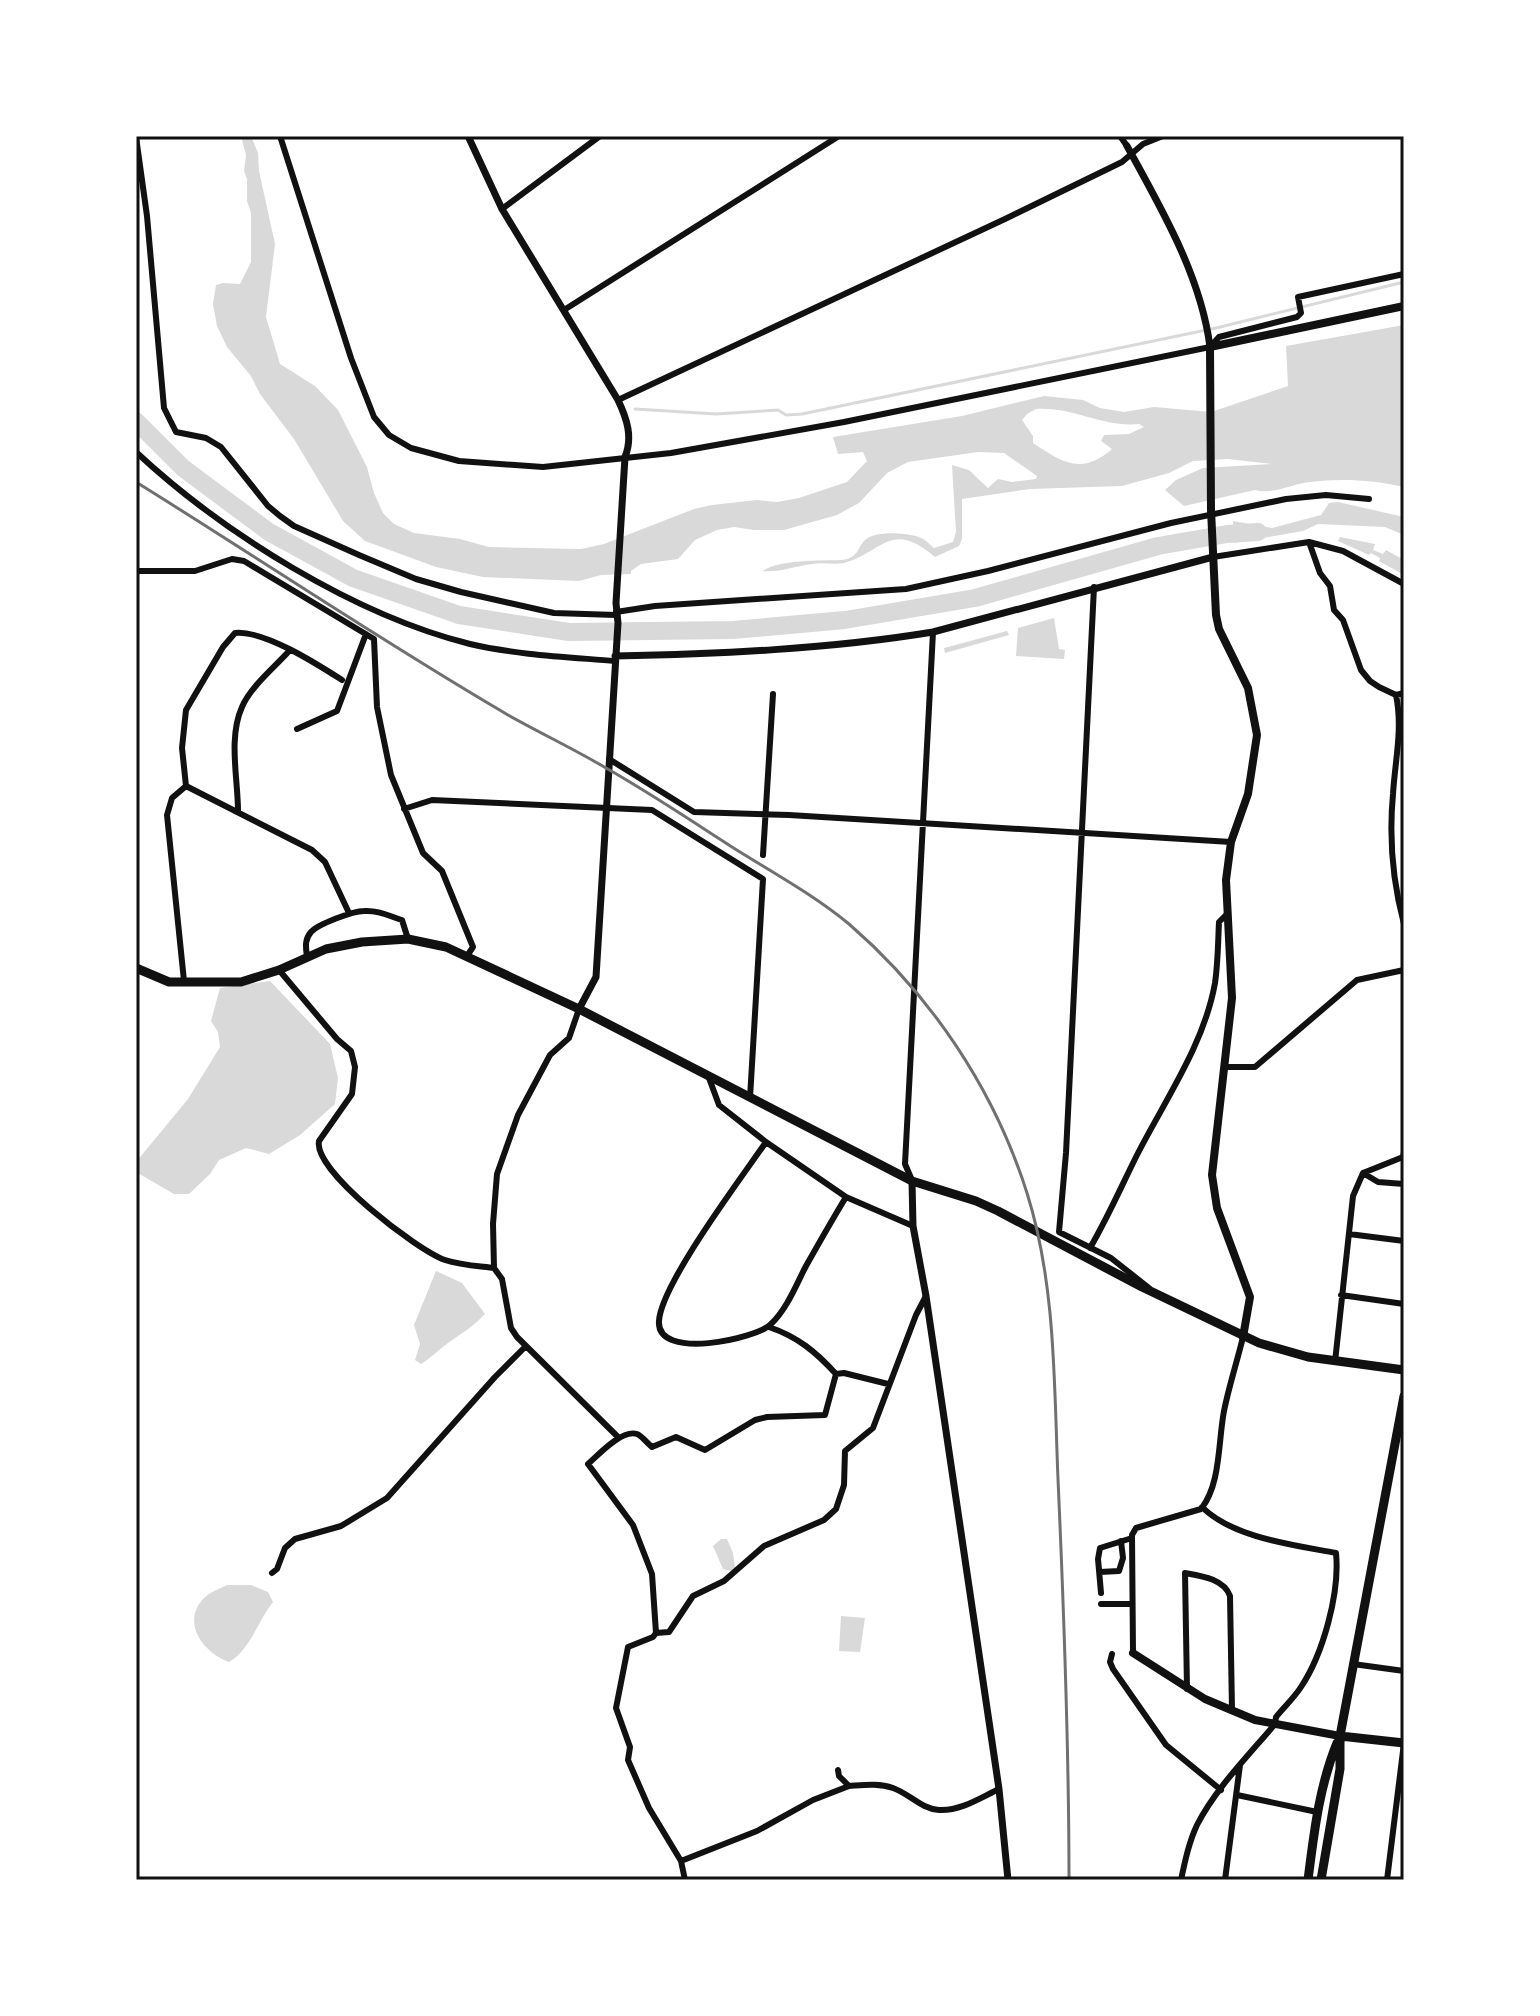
<svg xmlns="http://www.w3.org/2000/svg" width="1540" height="2016" viewBox="0 0 1540 2016" font-family="Inter,sans-serif">
  <style>
    .water { fill: #d9d9d9; fill-rule: evenodd }
    .lines { fill: none; stroke-linecap: round; stroke-linejoin: round }
    .stream { stroke: #d9d9d9; stroke-width: 3 }
    .river { stroke: #d9d9d9; stroke-width: 18 }
    .minor { stroke: #111; stroke-width: 6 }
    .tertiary { stroke: #111; stroke-width: 7 }
    .secondary { stroke: #111; stroke-width: 8 }
    .primary { stroke: #111; stroke-width: 9 }
    .rail { stroke: #707070; stroke-width: 3 }
    .neatline { fill: none; stroke: #111; stroke-width: 3 }
  </style>
  <rect width="100%" height="100%" fill="#fff"/>
  <path class="water" d="M241,136H251L258,153L259,171L275,244L266,317L280,364L315,386L338,410L367,467L374,493L383,513L394,524L414,533L460,539L489,547L581,549L604,544L694,509L712,505L757,500L777,502L799,498L847,482L867,461L863,452L838,454L833,437L962,416L1044,396L1083,400L1100,408L1124,412L1154,407L1211,412L1288,386L1286,346L1404,325V487C1374,480 1341,478 1310,482C1292,484 1272,495 1255,490L1184,506L1165,490L1176,480L1203,468L1273,464L1228,459L1193,461L1169,473L1122,486L1030,489L962,499V539L959,546L935,557C891,519 883,552 844,563C834,565 822,562 812,564C795,566 779,573 762,571C783,559 818,561 842,560C858,558 857,549 864,541C874,530 906,533 919,537C925,539 929,544 934,548L953,542L956,532L952,465L969,470L988,488L998,479L1012,482L1036,479L1037,476L1004,453L978,452L908,462L887,473L859,503L837,515L784,530H754L734,527L717,530L695,540L678,559L641,564L631,571V574L601,575L579,581L483,577L436,567L365,541L343,521L294,439L260,394L251,376L227,347L217,326L213,304L216,285L223,283L240,284L251,262V213L247,201V179L244,171L246,155ZM1036,409C1073,406 1103,428 1139,424L1144,427L1129,434L1104,435L1101,441L1112,449C1081,476 1062,462 1033,443V436L1022,420L1027,414Z
    M1338,502L1404,517V535L1385,527L1318,524L1303,531L1234,543L1233,521L1272,528L1321,515L1329,503Z
    M1340,537L1375,544L1373,550L1383,554L1386,550L1404,560V575L1379,561L1380,558L1371,553L1369,555L1338,541Z
    M1054,618L1059,649L1065,650L1064,659L1016,656L1018,628Z
    M1007,631L1009,635L945,653L944,648Z
    M270,981L330,1044L338,1078L335,1104L300,1135L269,1154L246,1148L219,1160L210,1174L189,1194H174L136,1172V1162L188,1099L220,1047L218,1032L211,1021L220,988Z
    M436,1271L462,1283L485,1314C473,1327 462,1333 448,1343C438,1350 431,1358 421,1364L415,1360L420,1344L414,1325Z
    M721,1539H727L733,1553L735,1568L731,1571L723,1569L713,1546Z
    M227,1585H251L268,1592L273,1602C257,1622 251,1649 229,1662C204,1653 180,1623 204,1598C210,1592 219,1589 227,1585Z
    M841,1616L865,1618L860,1652L839,1651Z"/>
  <g class="lines">
    <path class="stream" d="M635,409L716,414L778,410L786,415L802,414L1216,328L1404,282"/>
    <path class="river" d="M136,421L183,468L269,532L353,578L459,615L569,632L733,630L845,620L975,598L1158,546L1227,534L1258,532"/>
    <path class="minor" d="M280,136L351,358L374,417L389,435L411,448L459,461L543,467L671,453L844,422L1210,347L1219,337L1297,317L1301,313L1298,297L1404,274
      M1120,136L1127,146
      M136,137L147,216L164,408L176,432L206,438L221,447L268,506L280,516L294,526L359,555L416,579L461,592L554,613L616,615
      M502,209L600,136
      M564,310L839,136
      M618,400L1005,219L1122,162L1143,144L1163,136
      M136,452C223,533 354,615 470,644C517,655 567,657 615,661
      M1309,542L1343,551L1404,584
      M1213,557L1309,542L1320,573L1330,586L1334,610L1343,620L1361,670L1370,681L1379,687L1396,695L1404,693
      M136,571H195L232,559L244,561L374,639L377,707L391,775L423,853L442,871L473,947L467,956
      M1094,587L1066,1153L1059,1232L1111,1258L1149,1288
      M616,612L655,606L906,589L988,571L1171,523L1286,499L1326,495L1369,499
      M1396,695C1403,729 1395,760 1393,794C1389,837 1393,883 1404,924
      M297,729L337,711L366,634
      M609,759L694,812L789,815L1231,842
      M186,786L182,748L186,710L223,647L235,633C264,630 317,664 342,680
      M186,786L312,850L325,862L349,913
      M404,809L432,800L652,810L763,879L750,1098
      M238,811C238,779 228,738 242,707C251,686 275,667 290,650
      M763,855L773,694
      M307,957C306,948 304,940 311,932C318,924 353,911 364,911C378,910 389,916 402,920L408,939
      M279,970L337,1039L351,1051L355,1067L352,1094L319,1141C313,1171 417,1250 445,1260C460,1265 478,1266 494,1268
      M184,981L167,815L172,798L186,786
      M579,1009L569,1038L550,1055L518,1115L497,1174L493,1224L494,1268L502,1279L511,1328L517,1337L619,1438
      M1224,1067H1255L1357,980L1404,970
      M709,1078L719,1105L766,1142L846,1197L913,1226
      M766,1142C742,1177 661,1284 659,1321C656,1361 757,1339 771,1324C787,1309 796,1285 806,1266C819,1243 832,1220 846,1197
      M1363,1173L1378,1182L1404,1184
      M911,1178L905,1164L933,632
      M1349,1234L1404,1241
      M1090,1248C1108,1217 1121,1187 1137,1155C1165,1100 1204,1045 1215,983C1218,963 1218,942 1219,922L1227,914
      M1341,1295L1404,1304
      M769,1327C798,1337 816,1352 836,1374
      M1335,1362L1353,1196L1363,1173L1403,1157L1404,1152
      M836,1374L844,1373L888,1384
      M1100,1572L1119,1571L1123,1558L1121,1541
      M272,1573L277,1569L285,1548L295,1539L341,1526L387,1498L495,1377L526,1346
      M1101,1593L1098,1559L1100,1548L1132,1538
      M1101,1604H1132
      M656,1633L652,1574L633,1525L588,1464C598,1455 622,1429 637,1434C642,1436 648,1444 652,1447L676,1437L705,1450L755,1420L767,1417L825,1415L836,1374
      M1133,1653L1132,1535L1136,1528L1201,1509C1221,1484 1218,1442 1224,1411C1229,1386 1237,1362 1243,1337
      M1112,1654L1110,1662L1113,1669L1166,1745L1221,1790
      M1353,1664L1404,1671
      M1187,1689L1185,1573C1202,1576 1224,1579 1230,1596L1232,1710
      M838,1770L839,1776L849,1786C864,1785 879,1783 893,1788C910,1794 921,1809 939,1810C961,1811 980,1798 999,1789
      M1237,1795L1317,1812
      M681,1861L757,1831L813,1800L849,1786
      M685,1880L681,1861L649,1808L628,1760L630,1747L616,1708L628,1647L653,1637L656,1633L669,1632L693,1596L724,1581L764,1546L824,1520L836,1509L844,1485L845,1451L873,1428L916,1315L926,1296
      M1181,1880C1185,1861 1189,1842 1197,1825C1216,1788 1248,1756 1275,1724L1276,1717C1284,1707 1294,1698 1301,1687C1323,1654 1340,1593 1336,1553C1294,1545 1233,1538 1202,1507
      M1225,1880L1240,1765
      M1387,1880L1404,1743"/>
    <path class="tertiary" d="M468,136L502,209L618,400C627,419 633,437 625,457L616,603L618,623L596,977L579,1009
      M1127,146C1161,208 1201,276 1210,347
      M615,656C719,654 830,649 933,632L1213,557
      M912,1181L913,1226L926,1296L999,1789L1008,1880"/>
    <path class="secondary" d="M1243,1337L1250,1297L1217,1208L1212,1175L1232,998L1226,880L1231,842L1248,794L1257,735L1248,688L1219,629L1216,615L1211,510L1210,347L1404,306
      M1133,1653L1205,1699L1255,1720L1340,1736"/>
    <path class="primary" d="M136,968L169,982H241L279,970L326,949L362,942L408,939L446,947L579,1009L912,1181L976,1201L998,1211L1142,1287L1259,1343L1308,1357L1404,1370
      M1340,1736L1404,1743
      M1308,1880C1314,1833 1319,1787 1337,1743
      M1321,1880L1340,1769V1736L1404,1396"/>
    <path class="rail" d="M136,482C260,559 381,641 508,715C540,733 574,749 606,768C652,794 696,824 740,852C777,875 815,896 849,924C931,995 994,1089 1027,1193C1056,1285 1054,1384 1058,1479C1064,1613 1069,1746 1069,1880"/>
  </g>
  <rect width="1540" height="2016" fill="none" stroke="#ffffff" stroke-width="276"/>
  <rect x="138" y="138" width="1264" height="1740" class="neatline"/>
</svg>
